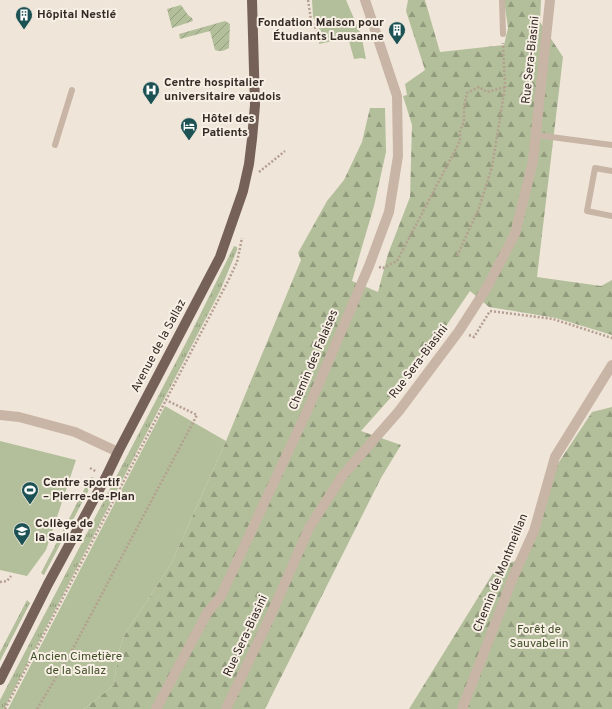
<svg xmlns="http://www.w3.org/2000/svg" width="612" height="709" viewBox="0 0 612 709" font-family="Overpass,sans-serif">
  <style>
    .grass { fill: url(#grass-tufts) }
    .forest { fill: url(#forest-firs) }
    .park { fill: #b3bf9a }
    .garden { fill: url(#garden-furrows) }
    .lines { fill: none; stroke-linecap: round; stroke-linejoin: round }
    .path { stroke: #b49f90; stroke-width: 2.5; stroke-dasharray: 2 2; stroke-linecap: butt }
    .service { stroke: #c8b5a6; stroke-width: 6 }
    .minor { stroke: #c8b5a6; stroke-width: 10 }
    .primary { stroke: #766158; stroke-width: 10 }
    .labels { text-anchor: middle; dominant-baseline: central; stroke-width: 4; stroke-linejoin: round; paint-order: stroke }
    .poi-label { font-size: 12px; font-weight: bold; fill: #342a26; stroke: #f8efe5; text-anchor: start }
    .street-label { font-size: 12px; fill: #342a26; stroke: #f8efe5 }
    .park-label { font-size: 12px; fill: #44522b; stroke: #f8efe5 }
  </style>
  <defs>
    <pattern id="grass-tufts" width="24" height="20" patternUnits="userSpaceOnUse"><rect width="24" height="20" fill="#b3bf9a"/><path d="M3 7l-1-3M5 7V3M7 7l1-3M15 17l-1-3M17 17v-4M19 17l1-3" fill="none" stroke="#929b7d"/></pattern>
    <pattern id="forest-firs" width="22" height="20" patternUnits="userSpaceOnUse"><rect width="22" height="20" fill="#b3bf9a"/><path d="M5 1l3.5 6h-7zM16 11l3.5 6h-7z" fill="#929b7d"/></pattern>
    <pattern id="garden-furrows" width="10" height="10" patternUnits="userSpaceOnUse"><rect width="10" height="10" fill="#b3bf9a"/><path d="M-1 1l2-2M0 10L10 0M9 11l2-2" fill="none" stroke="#929b7d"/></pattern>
  </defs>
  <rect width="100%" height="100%" fill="#f0e5d9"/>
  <path class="grass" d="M234,246L237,247V250L220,291L4,709H0V700L191,333Z
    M92,477L94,478V480L44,575L41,573L90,478Z
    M27,600L30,603L0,661V652Z"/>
  <path class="forest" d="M408,0H425L440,52L504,45L508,28L504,0H541L540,22L563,57L537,277L601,286L612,280V335L556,318L489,307L470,291L418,367L361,431L401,445L381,478L265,709H84L114,685L118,654L124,636L171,564L226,441L301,260L298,253L327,201L344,180L362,142L370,108H385L386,152L374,206L352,281L378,292L388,254L410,197L412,125L403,96L407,95L405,84L425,70L406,11Z
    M612,407V709H409L495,570L517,560L557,465L592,412Z"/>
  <path class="park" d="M312,0H346L361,35L319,44L320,31L313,17Z
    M362,39L366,59L361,58L354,59L349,41Z
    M165,406L226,441L171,564L124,636L118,654L114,685L84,709H8Z
    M0,441L76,460L46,550L27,576L0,570Z"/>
  <path class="garden" d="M181,5L188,15L192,18L193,21L172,28L167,9Z
    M225,21L230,24L229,48C224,51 220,52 215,50L210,31L180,39L179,34Z"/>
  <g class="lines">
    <path class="path" d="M308,0L311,20L317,31L316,39
      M259,172L285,151
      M457,256L479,208L492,167L505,87L503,43
      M379,267L383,268L397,261L460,141V131L464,122V107L467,93L479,87L487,92L505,87
      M469,335L474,337L490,311L553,319L612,338
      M90,468L97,472
      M0,582L7,581L11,576
      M5,709L228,281L237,262L242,238
      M37,709L69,656L197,415L166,400"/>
    <path class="service" d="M502,0L503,34
      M536,135L612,145
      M55,145L72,90
      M612,171L595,168L587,211L612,216"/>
    <path class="minor" d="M0,415L19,417L75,432L118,452
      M156,709L207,613L221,596L308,409L369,266L389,212L398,156L397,96L365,0
      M226,709L270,617L309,528L343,475L399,411L459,331L486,289L515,234L533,161L550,0
      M462,709L514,575L534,531L555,457L612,365"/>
    <path class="primary" d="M0,680L48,584L106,477L118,452L220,257L243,191L249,164L252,139L255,105L252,0"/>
  </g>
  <defs>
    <g id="building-pin" transform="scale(0.9)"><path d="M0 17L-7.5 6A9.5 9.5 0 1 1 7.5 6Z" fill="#1d5254" stroke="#f8efe5"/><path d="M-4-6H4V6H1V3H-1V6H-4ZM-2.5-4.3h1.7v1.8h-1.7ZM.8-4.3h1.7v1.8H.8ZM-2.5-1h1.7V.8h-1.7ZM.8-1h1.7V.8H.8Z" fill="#fff"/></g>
    <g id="hospital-pin" transform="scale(0.9)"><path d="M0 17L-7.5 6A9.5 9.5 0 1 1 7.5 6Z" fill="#1d5254" stroke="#f8efe5"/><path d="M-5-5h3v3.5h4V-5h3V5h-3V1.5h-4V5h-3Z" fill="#fff"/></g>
    <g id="hotel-pin" transform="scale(0.9)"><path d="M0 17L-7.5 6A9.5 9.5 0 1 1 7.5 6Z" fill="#1d5254" stroke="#f8efe5"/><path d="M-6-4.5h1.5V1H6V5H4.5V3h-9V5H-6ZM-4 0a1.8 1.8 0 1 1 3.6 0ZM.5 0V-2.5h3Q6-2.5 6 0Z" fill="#fff"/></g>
    <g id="stadium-pin" transform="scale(0.9)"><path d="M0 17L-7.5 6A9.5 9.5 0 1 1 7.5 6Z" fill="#1d5254" stroke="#f8efe5"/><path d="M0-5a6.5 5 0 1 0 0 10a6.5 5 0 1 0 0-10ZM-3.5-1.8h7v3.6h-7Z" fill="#fff"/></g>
    <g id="school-pin" transform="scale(0.9)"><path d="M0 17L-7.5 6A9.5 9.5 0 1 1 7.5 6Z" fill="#1d5254" stroke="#f8efe5"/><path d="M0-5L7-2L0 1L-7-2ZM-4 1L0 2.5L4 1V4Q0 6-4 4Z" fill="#fff"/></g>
  </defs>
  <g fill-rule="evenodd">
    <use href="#building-pin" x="24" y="15"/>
    <use href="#building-pin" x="397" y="30"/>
    <use href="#hospital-pin" x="151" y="90"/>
    <use href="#hotel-pin" x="189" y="126"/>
    <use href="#stadium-pin" x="30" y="490"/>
    <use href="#school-pin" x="22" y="531"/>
  </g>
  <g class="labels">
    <g class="poi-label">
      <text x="37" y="15">Hôpital Nestlé</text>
      <text x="384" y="23" text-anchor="end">Fondation Maison pour<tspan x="384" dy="14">Étudiants Lausanne</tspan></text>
      <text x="164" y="83">Centre hospitalier<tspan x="164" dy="14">universitaire vaudois</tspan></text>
      <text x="202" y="119">Hôtel des<tspan x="202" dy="14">Patients</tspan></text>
      <text x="43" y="483">Centre sportif<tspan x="43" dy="14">– Pierre-de-Plan</tspan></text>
      <text x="35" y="524">Collège de<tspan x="35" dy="14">la Sallaz</tspan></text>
    </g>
    <g class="street-label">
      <text transform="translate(531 60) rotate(-84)">Rue Sera-Biasini</text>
      <text transform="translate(159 346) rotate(-62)">Avenue de la Sallaz</text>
      <text transform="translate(314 360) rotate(-67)">Chemin des Falaises</text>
      <text transform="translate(419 362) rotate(-53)">Rue Sera-Biasini</text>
      <text transform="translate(501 573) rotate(-68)">Chemin de Montmeillan</text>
      <text transform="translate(246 636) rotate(-65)">Rue Sera-Biasini</text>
    </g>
    <g class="park-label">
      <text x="539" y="630">Forêt de<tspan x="539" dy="14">Sauvabelin</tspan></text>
      <text x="76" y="657">Ancien Cimetière<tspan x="76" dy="14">de la Sallaz</tspan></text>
    </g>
  </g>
</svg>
